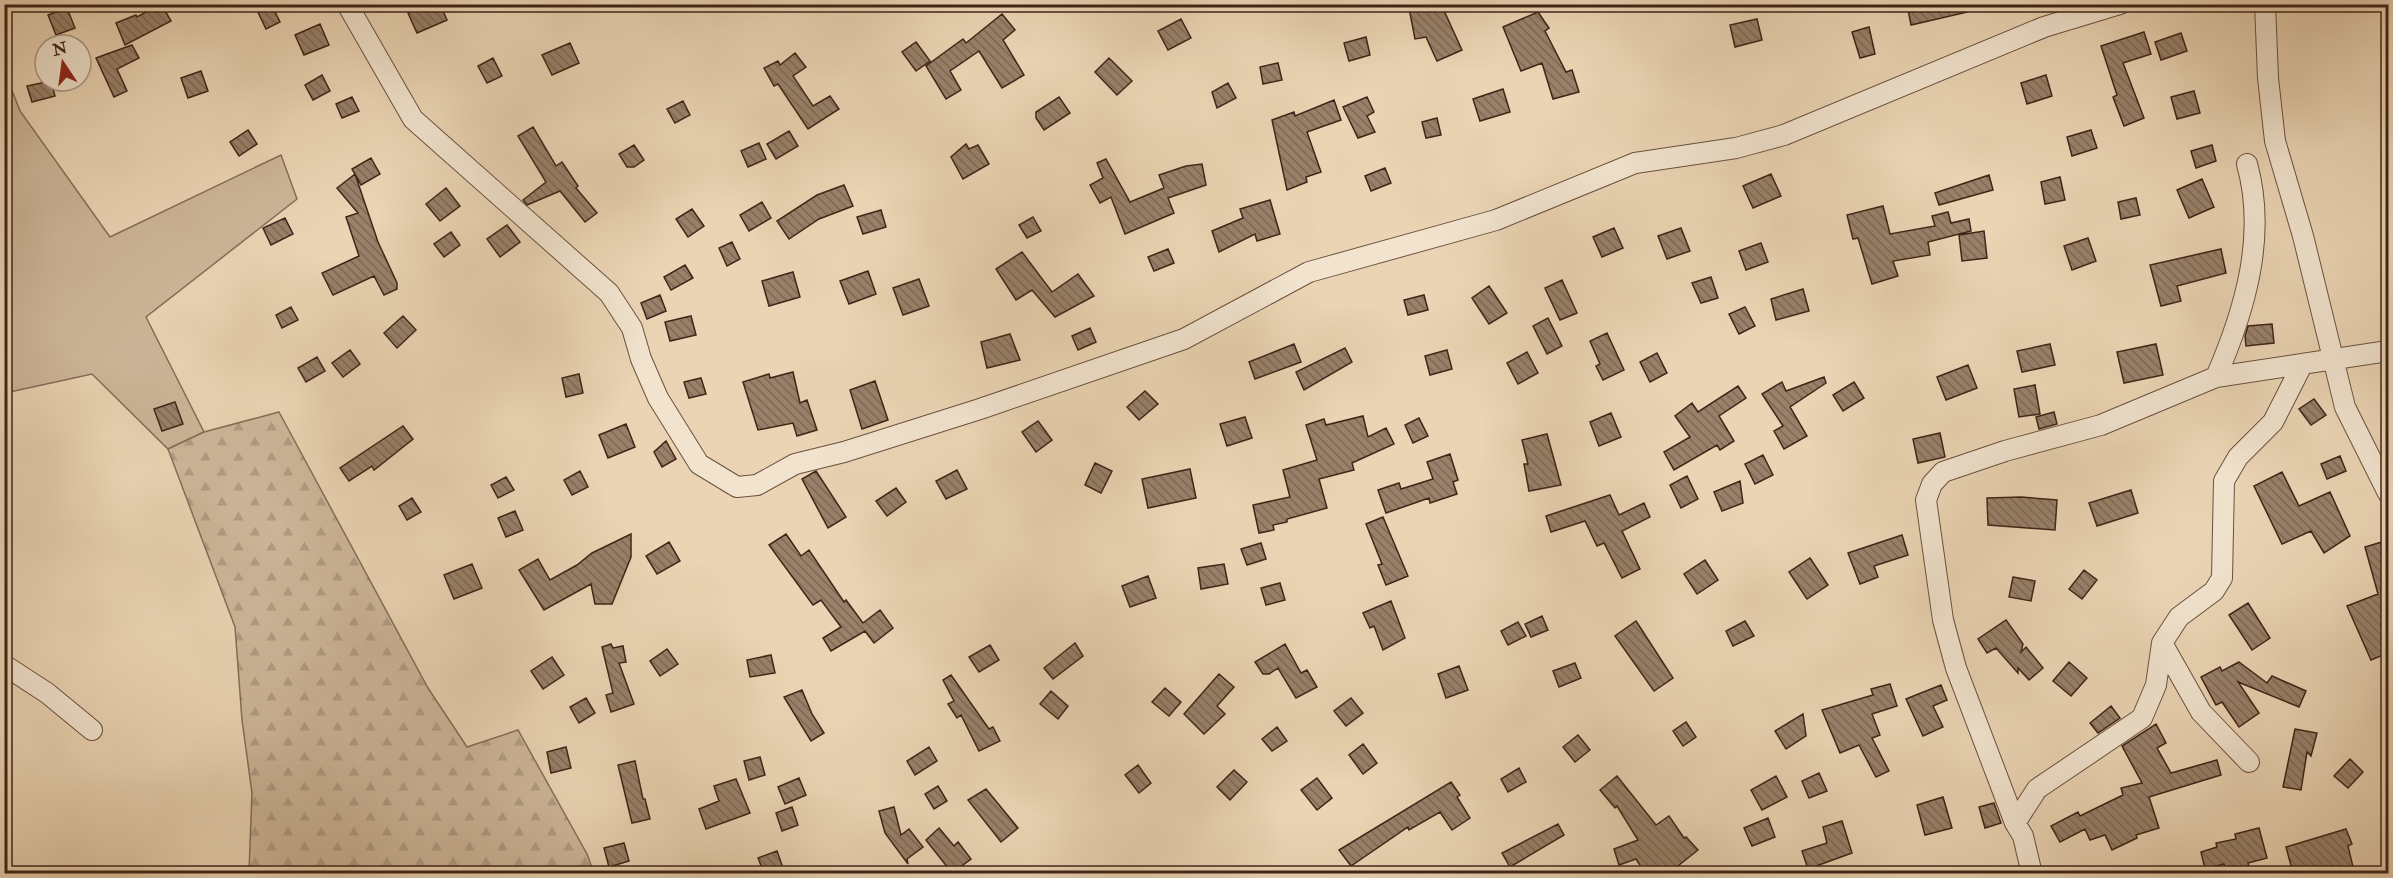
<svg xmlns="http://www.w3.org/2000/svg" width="2393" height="878" viewBox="0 0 2393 878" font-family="'IM FELL Double Pica',serif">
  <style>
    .grass { fill: #cdb699; stroke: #866d58; stroke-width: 1.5 }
    .forest { fill: url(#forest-firs); stroke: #866d58; stroke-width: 1.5 }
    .building { fill: url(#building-back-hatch); stroke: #402418; stroke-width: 1.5 }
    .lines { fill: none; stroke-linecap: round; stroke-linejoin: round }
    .minor-casing { stroke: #6a503f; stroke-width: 22 }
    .minor { stroke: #f1e3ce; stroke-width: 20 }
  </style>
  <defs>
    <pattern id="forest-firs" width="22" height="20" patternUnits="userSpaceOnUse" patternTransform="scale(1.5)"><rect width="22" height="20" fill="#cdb699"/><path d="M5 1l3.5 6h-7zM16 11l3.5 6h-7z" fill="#b19c83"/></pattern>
    <pattern id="building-back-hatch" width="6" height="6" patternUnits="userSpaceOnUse" patternTransform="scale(1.5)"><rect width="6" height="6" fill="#988069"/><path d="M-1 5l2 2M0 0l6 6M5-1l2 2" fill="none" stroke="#7d6955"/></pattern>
  </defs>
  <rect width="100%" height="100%" fill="#ead4b3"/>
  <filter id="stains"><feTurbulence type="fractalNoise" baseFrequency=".00333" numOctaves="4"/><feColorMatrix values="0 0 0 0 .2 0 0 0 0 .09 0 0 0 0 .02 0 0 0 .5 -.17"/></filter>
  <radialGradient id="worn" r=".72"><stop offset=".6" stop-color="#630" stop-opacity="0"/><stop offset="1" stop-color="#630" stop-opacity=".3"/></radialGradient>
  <path class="grass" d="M4,70L20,111L110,237L281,155L297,199L146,317L204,432L168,449L92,374L5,393Z"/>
  <path class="forest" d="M279,412L428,688L467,747L518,730L587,854L594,873L249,872L252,793L242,720L235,627L168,449L204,432Z"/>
  <path class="building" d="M161,4L171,21L125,45L116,23L136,15L137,17Z
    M254,4H271L280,22L266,29Z
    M426,4H440L447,20L417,33L408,13Z
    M1425,4H1441L1462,50L1437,61L1426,37L1415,39L1409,8Z
    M1907,4H1972V11L1911,25Z
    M67,8L75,28L56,35L48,15Z
    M1538,12L1549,28L1545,31L1566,72L1572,70L1579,92L1553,99L1542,63L1521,71L1503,27Z
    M1002,14L1015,30L1003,40L1024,75L1002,88L979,51L950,71L961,90L946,99L926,66L963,39L966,43Z
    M1181,19L1191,38L1168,50L1158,31Z
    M1757,19L1762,40L1735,47L1730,25Z
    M320,24L329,45L304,55L295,35Z
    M1869,27L1875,54L1860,58L1852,32Z
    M2144,32L2151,54L2123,63L2144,118L2124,126L2113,97L2117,95L2101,46Z
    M2181,33L2187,51L2161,60L2155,42Z
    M1366,37L1370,55L1349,61L1344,43Z
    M916,42L930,61L916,71L902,52Z
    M570,43L579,63L552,75L542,55Z
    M132,45L139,58L117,69L127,91L114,97L96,58Z
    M795,53L806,67L793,76L813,106L830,96L839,109L808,129L778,84L774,86L764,68L778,61L780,65Z
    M493,58L502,76L487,83L478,66Z
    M1109,58L1132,81L1117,95L1095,72Z
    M1278,63L1282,80L1263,84L1260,67Z
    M201,71L208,91L188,98L181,78Z
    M322,75L330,91L313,100L305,85Z
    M2046,75L2052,96L2027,104L2021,83Z
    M51,81L55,96L32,102L27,86Z
    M1228,83L1236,98L1217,108L1212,92Z
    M1503,89L1510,112L1480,121L1473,99Z
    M2194,91L2200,113L2177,119L2171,97Z
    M352,97L359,111L342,118L336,104Z
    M1059,97L1070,113L1044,130L1036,118V112Z
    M1367,97L1374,112L1367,116L1375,132L1358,138L1343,107Z
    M1334,100L1341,120L1307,132L1321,172L1306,177L1307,182L1287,190L1272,120L1294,112L1295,116Z
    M683,101L690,115L675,123L667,109Z
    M1437,118L1441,135L1426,138L1422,122Z
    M533,127L556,166L562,162L578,186L576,188L597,213L585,222L560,191L527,205L523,200L546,182L518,136Z
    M248,130L257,144L239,156L230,142Z
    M2091,130L2097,148L2072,156L2067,137Z
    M789,131L798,146L776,159L767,144Z
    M759,143L766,159L748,167L741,151Z
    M966,144L969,149L978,145L989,164L963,179L951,157Z
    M634,145L644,160L634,167H627L619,154Z
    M2212,145L2216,161L2196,168L2191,151Z
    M371,158L380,174L361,185L355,174L378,242L397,283V289L384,295L374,276L333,295L322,273L359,256L346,217L358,213L337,188L355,174L352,169Z
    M1106,159L1130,202L1164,188L1159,175L1186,166L1202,164L1206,185L1168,198L1174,213L1125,234L1111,197L1100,203L1090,185L1103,178L1097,163Z
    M1385,168L1391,183L1371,191L1365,176Z
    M1771,174L1781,196L1753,208L1743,186Z
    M1989,175L1993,190L1939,205L1935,193Z
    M2060,177L2065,200L2045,204L2041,182Z
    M2202,179L2214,207L2189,218L2177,190Z
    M844,185L853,206L819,219L789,239L777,221L817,195Z
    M446,188L460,206L440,221L426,204Z
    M2136,198L2140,215L2121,219L2118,202Z
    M1270,200L1280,234L1257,241L1255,234L1219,252L1212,231L1243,218L1240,209Z
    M762,202L771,218L749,231L740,215Z
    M1883,206L1890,234L1935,226L1932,216L1948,212L1951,223L1969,219L1971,231L1928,242L1930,255L1893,261L1898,276L1872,284L1858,238L1853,239L1847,215Z
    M692,209L704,226L688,237L676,219Z
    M881,210L886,227L863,234L857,217Z
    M1033,217L1041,231L1027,238L1019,225Z
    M285,218L293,234L271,245L263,228Z
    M507,225L520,242L500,257L487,239Z
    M1614,228L1623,248L1602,257L1593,237Z
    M1681,228L1690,251L1667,259L1658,236Z
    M1984,231L1987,258L1962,261L1959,235Z
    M451,232L460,245L444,257L434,244Z
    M2088,238L2096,261L2072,270L2064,246Z
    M732,242L740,259L727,266L719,248Z
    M1761,243L1768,262L1746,270L1739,251Z
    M1168,249L1174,263L1154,271L1148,257Z
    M2221,249L2226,273L2177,286L2181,301L2161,306L2150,265Z
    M1022,252L1052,292L1078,274L1094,296L1055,317L1032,290L1016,300L996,269Z
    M685,265L693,278L671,290L664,277Z
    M868,271L876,294L849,304L840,281Z
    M793,272L800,297L769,306L762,281Z
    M1711,277L1718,298L1701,303L1692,283Z
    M919,279L929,306L903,315L893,288Z
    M1562,280L1577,313L1560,320L1545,288Z
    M1489,286L1507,313L1489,324L1472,298Z
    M1803,289L1809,311L1776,320L1771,299Z
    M660,295L666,311L647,319L641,303Z
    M1424,295L1428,310L1408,315L1404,300Z
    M291,307L298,320L282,328L276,315Z
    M1745,307L1755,326L1739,334L1729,314Z
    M403,316L416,330L397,348L384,333Z
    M691,316L696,335L670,341L665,322Z
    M1548,318L1562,346L1547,354L1533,326Z
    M2272,324L2274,343L2246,346L2245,336L2248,326Z
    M1090,328L1096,342L1078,350L1072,336Z
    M1607,333L1624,370L1603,380L1596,366L1600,364L1590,341Z
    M1010,334L1020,360L987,368L981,342Z
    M1294,344L1301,362L1255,379L1249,362Z
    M2050,344L2055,365L2022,372L2017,351Z
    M2156,344L2163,375L2124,383L2117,352Z
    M1345,348L1352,362L1304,390L1296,372Z
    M350,350L360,364L343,377L332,363Z
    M1447,350L1452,369L1430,375L1425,356Z
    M1527,352L1538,373L1518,384L1507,363Z
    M1657,353L1667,373L1650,382L1640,362Z
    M317,357L325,371L306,382L298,368Z
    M1968,365L1977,388L1946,400L1937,377Z
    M793,372L800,403L807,400L817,430L797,436L793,423L758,430L743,382L769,374L770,378Z
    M579,374L583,393L566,397L562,378Z
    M1824,377L1826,383L1790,407L1807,436L1784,449L1774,431L1783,426L1762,394L1782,382L1786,391Z
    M701,378L706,394L689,398L684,382Z
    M875,381L888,420L862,429L850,390Z
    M1854,382L1864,398L1843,411L1833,395Z
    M2035,385L2040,414L2019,417L2014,389Z
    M1738,386L1746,398L1719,416L1734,441L1720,450L1717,445L1674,470L1664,452L1690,437L1675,416L1692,403L1698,412Z
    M1145,391L1158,404L1139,420L1127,407Z
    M2314,399L2326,415L2311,425L2299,409Z
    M175,402L183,424L162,431L154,409Z
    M2054,412L2057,424L2039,429L2036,417Z
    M1611,413L1621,437L1599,446L1590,422Z
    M1363,416L1368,437L1386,428L1394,444L1352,463L1354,470L1319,479L1327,508L1287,519V522L1273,525L1274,530L1259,533L1253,505L1290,497L1283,470L1317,460L1306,425L1324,419L1326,425Z
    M1245,417L1252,438L1227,446L1220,424Z
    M1419,418L1428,436L1413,443L1405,425Z
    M1038,421L1052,440L1036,452L1022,432Z
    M626,424L635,447L608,458L599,435Z
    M403,426L413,439L374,470L372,466L349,481L340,468Z
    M1940,433L1945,457L1918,463L1913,439Z
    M1547,434L1561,485L1529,491L1524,464H1528L1522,440Z
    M666,441L676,459L662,467L654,452Z
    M1450,454L1458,480L1453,482L1457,494L1430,503L1429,498L1386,513L1378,490L1399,483L1401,489L1433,479L1427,462Z
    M1763,455L1773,475L1755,484L1745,464Z
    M2340,456L2346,471L2327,479L2321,464Z
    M1095,463L1112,471L1101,493L1085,485Z
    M1190,469L1196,498L1148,508L1142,479Z
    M957,470L967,489L946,499L936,481Z
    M580,471L588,487L572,495L564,480Z
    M816,471L846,517L828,528L802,479Z
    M2282,472L2299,506L2330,492L2350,536L2324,553L2311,531L2282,544L2254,486Z
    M1687,476L1698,499L1681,508L1670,485Z
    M506,477L514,490L498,498L491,485Z
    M1740,481L1743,503L1722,511L1714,492Z
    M896,488L906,502L887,516L876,501Z
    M2131,490L2138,513L2097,526L2089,503Z
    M1610,495L1619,515L1644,503L1650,517L1622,531L1640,569L1622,578L1604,543L1597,546L1585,521L1551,532L1546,516Z
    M412,498L421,512L407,520L399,506Z
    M1987,498L2021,497L2057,500L2055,530L1988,525Z
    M515,511L523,530L506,537L498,518Z
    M1383,517L1408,576L1386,585L1378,565L1382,564L1366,524Z
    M631,534V557L612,604H595L591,584L544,610L519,570L538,559L550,580L577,565L592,553Z
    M786,534L801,556L809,550L844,602L846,600L863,623L880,610L893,628L874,643L865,631L831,651L823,638L841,627L821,600L813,605L769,545Z
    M1902,535L1908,555L1874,566L1878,577L1860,584L1848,553Z
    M2385,541L2388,554V625L2381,627L2388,653L2371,660L2347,606L2378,594L2365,547Z
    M669,542L680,561L657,574L646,556Z
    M1261,543L1266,559L1247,565L1241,549Z
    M1810,558L1828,585L1807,599L1789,572Z
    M1705,560L1718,580L1697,594L1684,574Z
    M472,564L482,588L454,599L444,575Z
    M1224,564L1228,584L1201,589L1198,568Z
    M2084,570L2097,580L2082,599L2069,589Z
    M1148,576L1156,598L1130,607L1122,586Z
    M2013,577L2035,581L2031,601L2009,597Z
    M1280,583L1285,600L1266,605L1261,588Z
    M1391,601L1405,638L1383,650L1374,626L1370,628L1363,613Z
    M2248,603L2270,638L2252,650L2229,615Z
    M1542,616L1548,630L1531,637L1525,624Z
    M2006,620L2023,644L2021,652L2026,647L2043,668L2029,680L2018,668V673L1996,648L1987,653L1978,639Z
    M1636,621L1673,678L1654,691L1615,636Z
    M1745,621L1754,636L1733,646L1726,631Z
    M1518,622L1526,636L1508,645L1501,631Z
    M1075,643L1083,656L1053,679L1044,668Z
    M611,644L613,648L623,646L626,662L619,663L634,704L611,712L606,695L613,693L602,647Z
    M1285,644L1301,673L1307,670L1317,687L1296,698L1278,668L1269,674H1263L1255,662Z
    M990,645L999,660L979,672L969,657Z
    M667,649L678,664L660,676L650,661Z
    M771,655L775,673L750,677L747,660Z
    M552,657L564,675L543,689L531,671Z
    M2069,662L2087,678L2071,696L2053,681Z
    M2239,662L2267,683L2272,676L2306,691L2299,707L2238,682L2259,713L2239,727L2222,702L2216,705L2201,677L2220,667L2222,671Z
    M1575,663L1581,678L1559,687L1553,671Z
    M1459,666L1468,690L1446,698L1438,674Z
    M1219,674L1234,687L1217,706L1225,714L1204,734L1184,714Z
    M951,675L989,729L993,727L1000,741L979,751L961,715L957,718L948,704L954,701L943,680Z
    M1890,684L1897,706L1872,714L1880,735L1872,738L1889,771L1876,777L1859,745L1840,753L1822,710L1873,695L1871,689Z
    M1941,685L1947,700L1933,706L1943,727L1923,736L1906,699Z
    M1165,688L1181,702L1169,716L1152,702Z
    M802,690L812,714L824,733L811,741L784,697Z
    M1051,691L1068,706L1058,719L1040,704Z
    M586,698L595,713L579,723L570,707Z
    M1351,698L1363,713L1346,726L1334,711Z
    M2111,706L2120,718L2098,733L2090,723Z
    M1803,714L1806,736L1786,749L1775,731Z
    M1686,722L1696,737L1683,746L1673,731Z
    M2156,724L2166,743L2157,748L2171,773L2217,760L2221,775L2149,797L2159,828L2136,835L2137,838L2112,850L2105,835L2090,840L2085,829L2060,842L2051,826L2078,812L2080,816L2123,795L2121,788L2142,783L2122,746Z
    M1277,727L1287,741L1272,751L1262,739Z
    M2295,729L2317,733L2311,756L2307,752L2301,790L2283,787Z
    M1578,735L1590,750L1575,762L1563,747Z
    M1363,744L1377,763L1363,774L1349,755Z
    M566,747L571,768L551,773L547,752Z
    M929,747L937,761L915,775L907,761Z
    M760,757L765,775L749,780L744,761Z
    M2350,759L2363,772L2348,788L2334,776Z
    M635,761L643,799H645L650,819L632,823L618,765Z
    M1138,765L1151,783L1139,793L1125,775Z
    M1519,768L1526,782L1508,792L1501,779Z
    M1234,770L1247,782L1230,800L1217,787Z
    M1819,773L1827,791L1809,798L1802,781Z
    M1617,776L1656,825L1669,816L1684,838L1686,837L1698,850L1669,873H1645L1636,859L1619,865L1614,849L1638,840L1617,806L1615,808L1600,790Z
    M1776,776L1787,797L1762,810L1751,790Z
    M799,778L806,795L785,804L778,787Z
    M1317,778L1332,798L1317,810L1301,790Z
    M736,779L750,813L706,829L699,809L719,801L714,786Z
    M1451,782L1460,795L1457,797L1470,818L1452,830L1440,812L1409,830L1408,827L1351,866L1339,850Z
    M938,786L947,801L934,809L925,794Z
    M986,789L1018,828L1001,842L968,800Z
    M1943,797L1952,828L1925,835L1917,805Z
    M1994,803L2001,823L1985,828L1979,807Z
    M792,807L798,825L782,831L776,813Z
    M894,807L901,835L909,829L923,847L907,859L908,864L885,833L879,811Z
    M1768,818L1775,837L1752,846L1744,828Z
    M1842,821L1852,853L1808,869L1802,851L1827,843L1823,827Z
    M1558,824L1564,835L1510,867L1502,853Z
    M939,828L954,846L958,842L971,859L952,873L926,840Z
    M2259,828L2267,858L2248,863L2251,873H2226L2224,864L2205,869L2201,852L2217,847L2216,843L2236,839L2235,834Z
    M2346,829L2352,844L2348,846L2353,867L2326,873H2293L2286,847Z
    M624,843L629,861L609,867L604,848Z
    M777,851L783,868L764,873L758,858Z"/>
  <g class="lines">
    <g class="minor-casing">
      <path id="minor" d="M347,4L413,119L609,293L632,328L641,359L658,398L699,464L737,487L757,485L795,464L844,452L980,409L1184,339L1309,272L1496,220L1635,163L1736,148L1784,135L2044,27L2120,4
        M2265,4L2268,78L2275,141L2303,236L2345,407L2388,493
        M2216,377C2245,310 2267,236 2247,164
        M2162,643L2201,712L2249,762
        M4,665L47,693L92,730
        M2015,823L2037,789L2142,718L2156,685L2162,643L2179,617L2214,591L2222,578L2224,481L2238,457L2273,422L2302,365
        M2032,874L2023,836L2015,823L1956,668L1943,620L1926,500L1932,484L1943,472L2005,451L2101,425L2216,377L2388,351"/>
    </g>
    <use href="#minor" class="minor"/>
  </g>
  <rect width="2393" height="878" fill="none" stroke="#ead4b3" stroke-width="24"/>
  <rect x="6" y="6" width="2381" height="866" fill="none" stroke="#402418" stroke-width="3"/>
  <rect x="12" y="12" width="2369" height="854" fill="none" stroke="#402418" stroke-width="1.5"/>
  <g transform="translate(63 63) rotate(347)"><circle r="28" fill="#f1e3ce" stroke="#aa9785" stroke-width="1.5"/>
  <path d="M0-4.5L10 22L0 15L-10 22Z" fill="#8f2418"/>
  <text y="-9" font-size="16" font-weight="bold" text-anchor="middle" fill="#402418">N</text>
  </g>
  <rect width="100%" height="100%" filter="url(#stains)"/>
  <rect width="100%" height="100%" fill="url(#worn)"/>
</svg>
